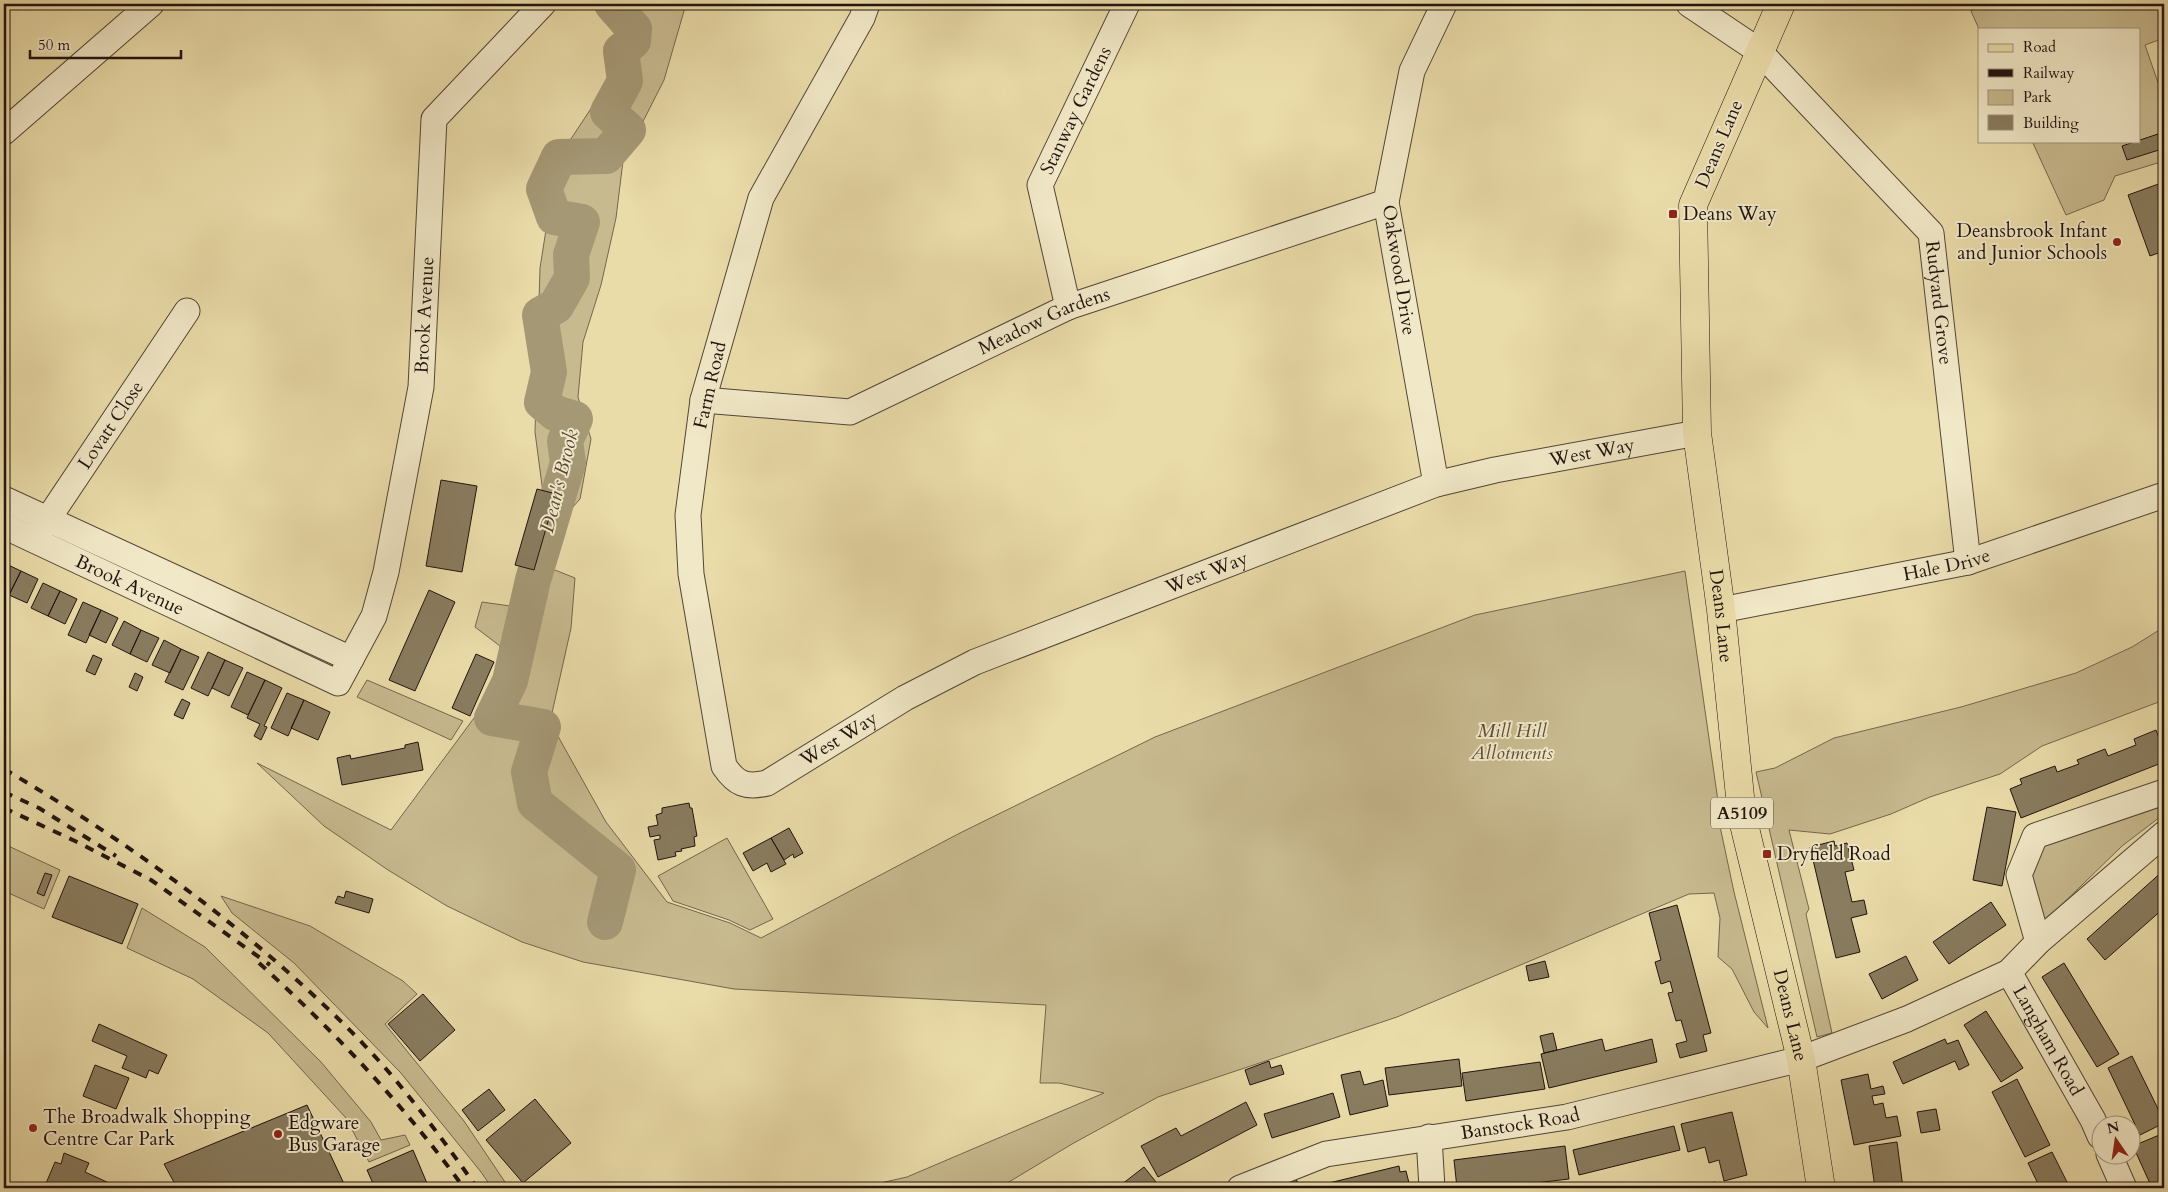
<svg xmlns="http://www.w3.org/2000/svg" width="2168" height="1192" viewBox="0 0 2168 1192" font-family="Cardo,serif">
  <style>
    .green { fill: #c8ba8f; stroke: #74664f }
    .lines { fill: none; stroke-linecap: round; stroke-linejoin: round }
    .river { stroke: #a59875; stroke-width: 36 }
    .building { fill: #897c5f; stroke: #20130f }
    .street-casing { stroke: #524536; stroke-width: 27 }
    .primary-casing { stroke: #20130f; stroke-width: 29 }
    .street { stroke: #f1e8c7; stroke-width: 25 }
    .primary { stroke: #eadca9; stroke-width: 28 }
    .rail { stroke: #20130f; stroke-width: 4; stroke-dasharray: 9 9; stroke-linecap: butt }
    .poi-dot { fill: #8f2418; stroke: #f1e8c7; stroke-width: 2 }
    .labels { text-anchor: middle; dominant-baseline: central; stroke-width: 4; stroke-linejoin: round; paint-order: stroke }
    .shield { fill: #f1e8c7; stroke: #5f5346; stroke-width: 1 }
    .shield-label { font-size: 18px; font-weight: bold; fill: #20130f }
    .street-label { font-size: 19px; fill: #20130f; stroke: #f1e8c7 }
    .poi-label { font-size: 19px; fill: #20130f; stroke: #f1e8c7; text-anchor: start }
    .park-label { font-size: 19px; font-style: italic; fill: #5b4d3c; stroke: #f1e8c7 }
    .water-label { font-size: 20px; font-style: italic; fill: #554838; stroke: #f1e8c7 }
  </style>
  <rect width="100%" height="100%" fill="#eadca9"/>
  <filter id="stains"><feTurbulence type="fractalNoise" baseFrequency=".004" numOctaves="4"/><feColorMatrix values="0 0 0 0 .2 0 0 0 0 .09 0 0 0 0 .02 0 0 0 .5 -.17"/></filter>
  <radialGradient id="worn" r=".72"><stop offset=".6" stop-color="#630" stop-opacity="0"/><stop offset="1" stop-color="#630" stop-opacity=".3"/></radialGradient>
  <path class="green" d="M635,4H686L664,80L623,161L616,218L601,285L583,342L578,397L591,439L580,499L557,525L543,493L535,432L540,268L557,160L629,51Z
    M1979,4H2164V14L2161,16L2164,38L2145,45L2164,100V161L2115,176L2104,200L2066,215L2032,141H2139V29H1979L1971,11Z
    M545,566L575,578L571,628L550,722L606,822L667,902L730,923L761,938L960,833L1155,737L1475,615L1685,571L1720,815L1718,817L1734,892L1768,1028L1754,1012L1732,969L1718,957L1720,918L1714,893L1689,894L1397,1017L1158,1097L1072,1144L999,1188H858L907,1177L1104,1093L1059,1083H1040L1046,1005L734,989L583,962L522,942L447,906L388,870L324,826L257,763L391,830L500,683V646L475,627L482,602L517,607Z
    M2164,627V700L2042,746L2000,774L1930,797L1891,814L1830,834L1789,830L1809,909L1806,914L1832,1033L1817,1037L1756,772L1775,768L1834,738L1961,707L2076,673L2132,647Z
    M367,680L463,721L451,740L357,697Z
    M2164,800V814L2122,846L2042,924L2027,877L2040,841Z
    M727,838L773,919L750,930L729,920L673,901L658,876Z
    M4,844L60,870L44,909L4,891Z
    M221,896L310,926L403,981L417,994L385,1024L464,1121L509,1188H492L481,1172L400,1072L294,963L232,913Z
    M142,908L205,947L321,1062L371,1122L381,1140L405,1135L410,1145L369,1162L346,1118L268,1033L193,979L127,948Z"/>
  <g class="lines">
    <path class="river" d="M605,922L618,870L535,803L529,772L543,727L492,718L510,681L533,580L568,463L565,441L575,419L555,413L542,402L549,372L540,315L556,306L572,278L571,255L582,222L554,217L544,189L559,157L606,156L628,130L608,112L625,81L621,51L633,41L634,29L612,4"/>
  </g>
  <path class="building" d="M2158,134L2162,149L2127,160L2122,146Z
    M2164,182V251L2150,256L2128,195Z
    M441,480L477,486L462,572L426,566Z
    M537,489L556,494L534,570L515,565Z
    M4,563L21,571L9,595L4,592Z
    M21,571L38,579L27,603L9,595Z
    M43,583L60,591L48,616L31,608Z
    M429,590L455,602L415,691L389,680Z
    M60,591L77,599L65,624L48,616Z
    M83,602L101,610L86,643L68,635Z
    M101,610L118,618L106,643L89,635Z
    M124,621L141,630L130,654L112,645Z
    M141,630L159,638L147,662L130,654Z
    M164,640L181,649L170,673L152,665Z
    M181,649L199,657L183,690L165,682Z
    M208,652L225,660L208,696L191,688Z
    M476,654L494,662L470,716L452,708Z
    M93,655L102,659L95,675L86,671Z
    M225,660L243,668L229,696L212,688Z
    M247,672L265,680L248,715L231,707Z
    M135,673L143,677L137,691L129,687Z
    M265,680L282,688L264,726L267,727L261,740L254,736L260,724L247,718Z
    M287,693L304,700L288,736L271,728Z
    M182,699L190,703L183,719L174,715Z
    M304,700L330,712L318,740L291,728Z
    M2156,730L2159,738L2164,736V762L2021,818L2010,789L2022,784L2020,779L2055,766L2057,772L2079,764L2077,760L2105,749L2108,756L2136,745L2134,739Z
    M418,742L423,770L342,785L337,758L350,755L351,759L405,748V745Z
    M689,803L690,808H692L697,836L694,837L695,846L681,849L682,851L675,852L676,856L658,860L654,840L660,839V835L650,837L648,827L658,825L656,815L662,813V808Z
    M1987,807L2016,812L2002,886L1973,880Z
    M789,828L803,853L794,858L793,854L784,860L771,838Z
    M771,838L786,864L771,872L767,863L753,871L743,853Z
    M1834,841L1835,846L1847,843L1854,870L1845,872L1852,902L1864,900L1867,914L1851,918L1860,952L1836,958L1810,847Z
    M2164,870V908L2105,960L2087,939Z
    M45,873L52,875L44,896L37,893Z
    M69,876L138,904L122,944L52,917Z
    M346,891L373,899L369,913L335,903L338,896L344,898Z
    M1991,902L2006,925L1949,964L1933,942Z
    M1677,905L1711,1033L1703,1035L1707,1051L1680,1058L1676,1044L1687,1041L1681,1020L1676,1021L1668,993L1673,992L1670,981L1661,984L1655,962L1661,960L1649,913Z
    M1906,956L1918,980L1882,999L1869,974Z
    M1545,961L1549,977L1529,981L1526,966Z
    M2064,963L2119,1054L2097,1067L2042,977Z
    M423,994L455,1030L420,1061L388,1024Z
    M1986,1011L2023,1068L2001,1082L1964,1025Z
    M99,1024L167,1055L158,1074L149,1070L146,1078L122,1068L127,1056L92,1041Z
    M1553,1033L1557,1050L1544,1053L1540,1036Z
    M1602,1039L1605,1051L1652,1039L1657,1062L1549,1088L1541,1054Z
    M1945,1039L1947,1044L1958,1040L1969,1065L1959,1070L1955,1061L1903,1084L1893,1062Z
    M2132,1056L2164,1121V1123L2140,1135L2108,1068Z
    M1459,1059L1462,1086L1389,1095L1385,1068Z
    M1269,1061L1271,1068L1281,1065L1284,1074L1250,1085L1245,1070Z
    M1540,1062L1545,1089L1466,1101L1462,1073Z
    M95,1065L129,1078L116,1109L83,1096Z
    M1360,1071L1364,1085L1383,1080L1388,1106L1350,1115L1341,1075Z
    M1868,1074L1871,1089L1883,1086L1885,1094L1872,1096L1874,1105L1883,1103L1886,1118L1897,1116L1901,1136L1854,1145L1841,1080Z
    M2017,1079L2050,1145L2025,1157L1992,1092Z
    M489,1089L505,1110L478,1131L462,1110Z
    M1333,1093L1340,1117L1272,1138L1264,1114Z
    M535,1099L571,1143L523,1183L486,1140Z
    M1246,1102L1257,1125L1158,1177L1141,1146L1176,1128L1181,1136Z
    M307,1105L346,1188H165L175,1184L164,1164Z
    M1936,1109L1940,1130L1921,1133L1917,1112Z
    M1732,1112L1747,1175L1724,1181L1719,1160L1709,1163L1705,1147L1688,1152L1681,1124Z
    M1674,1126L1680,1150L1579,1175L1573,1150Z
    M2164,1133V1188H2152L2133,1146Z
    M1897,1142L1903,1188H1875L1869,1146Z
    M1565,1146L1569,1179L1493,1188H1457L1454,1160Z
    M413,1150L429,1188H375L367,1170Z
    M2052,1152L2070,1188H2040L2028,1163Z
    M64,1153L89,1163L85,1172L120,1188H44L55,1162L61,1164Z
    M1399,1166L1400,1172L1406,1171L1410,1187L1331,1188L1329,1183Z
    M1144,1167L1160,1187L1158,1188H1117Z
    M1296,1178L1299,1188H1273Z
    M1715,1182L1716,1188H1706L1705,1184Z"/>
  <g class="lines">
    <g class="street-casing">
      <g id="street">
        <path id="s1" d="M867,4L862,18L761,198L703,400L688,515L691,574L724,766C736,784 746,788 767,783L905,698L975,662L1436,484L1495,470L1697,433"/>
        <path id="s2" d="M1689,4L1759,51L1931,233L1968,562"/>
        <path d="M4,132L151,4"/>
        <path id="s3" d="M1068,307L1040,185L1127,4"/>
        <path id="s4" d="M703,400L850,412L1068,307L1386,202"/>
        <path d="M1436,484L1386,202L1412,71L1444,4"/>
        <path d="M4,499L351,659"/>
        <path id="s5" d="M4,526L338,683L374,616L386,572L421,387L434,119L543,4"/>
        <path id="s6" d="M38,534L187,311"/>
        <path id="s7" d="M1721,610L1968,562L2164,495"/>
        <path d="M2038,942L2019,875L2035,836L2164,792"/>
        <path id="s8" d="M2009,972L2093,1120L2100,1136"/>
        <path d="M1429,1137L1432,1188"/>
        <path d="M2109,1154L2124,1188"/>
        <path id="s9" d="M1240,1188L1326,1154L1567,1117L1801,1059L1907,1019L2009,972L2038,942L2164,834"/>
      </g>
    </g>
    <g class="primary-casing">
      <g id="primary">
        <path id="s10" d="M1781,4L1693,205L1697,433L1721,610L1742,816L1801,1059L1821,1188"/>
      </g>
    </g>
    <use href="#street" class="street"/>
    <use href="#primary" class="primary"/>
    <path class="rail" d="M4,769C105,828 201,895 289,973C327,1007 365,1043 398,1083C426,1117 452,1152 477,1188
      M4,792L39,808L116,856
      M4,808L75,841L151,880L270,965
      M259,963C335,1032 404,1105 464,1188"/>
  </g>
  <g class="poi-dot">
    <rect x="1668" y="209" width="10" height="10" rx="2.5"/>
    <circle cx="2117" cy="242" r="5"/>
    <rect x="1762" y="849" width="10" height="10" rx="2.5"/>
    <circle cx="33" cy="1128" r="5"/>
    <circle cx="278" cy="1134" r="5"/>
  </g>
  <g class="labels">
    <rect class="shield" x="1711" y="797.5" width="62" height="31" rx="4"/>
    <g class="shield-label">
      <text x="1742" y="813">A5109</text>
    </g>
    <g class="street-label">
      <text stroke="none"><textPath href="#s3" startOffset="208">Stanway Gardens</textPath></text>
      <text transform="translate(1719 144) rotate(-67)">Deans Lane</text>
      <text transform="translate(1399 270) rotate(81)">Oakwood Drive</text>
      <text stroke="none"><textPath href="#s2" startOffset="405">Rudyard Grove</textPath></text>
      <text stroke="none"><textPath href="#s5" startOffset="751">Brook Avenue</textPath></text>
      <text stroke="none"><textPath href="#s4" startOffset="362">Meadow Gardens</textPath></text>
      <text transform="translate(710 385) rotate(-77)">Farm Road</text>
      <text stroke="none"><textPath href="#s6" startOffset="131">Lovatt Close</textPath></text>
      <text stroke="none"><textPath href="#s1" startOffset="1746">West Way</textPath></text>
      <text stroke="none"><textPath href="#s7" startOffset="230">Hale Drive</textPath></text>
      <text stroke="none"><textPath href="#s1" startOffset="1341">West Way</textPath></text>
      <text stroke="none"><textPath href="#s5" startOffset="139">Brook Avenue</textPath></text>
      <text stroke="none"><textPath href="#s10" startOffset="632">Deans Lane</textPath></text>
      <text stroke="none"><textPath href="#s1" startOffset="936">West Way</textPath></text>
      <text stroke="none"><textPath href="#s10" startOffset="1038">Deans Lane</textPath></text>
      <text stroke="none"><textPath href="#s8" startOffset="79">Langham Road</textPath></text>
      <text stroke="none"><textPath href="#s9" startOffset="289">Banstock Road</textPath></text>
    </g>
    <g class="poi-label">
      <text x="1683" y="214">Deans Way</text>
      <text x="2107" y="231" text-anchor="end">Deansbrook Infant<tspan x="2107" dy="22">and Junior Schools</tspan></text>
      <text x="1777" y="854">Dryfield Road</text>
      <text x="43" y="1117">The Broadwalk Shopping<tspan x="43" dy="22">Centre Car Park</tspan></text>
      <text x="288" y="1123">Edgware<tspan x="288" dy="22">Bus Garage</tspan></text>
    </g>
    <g class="park-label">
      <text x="1512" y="731">Mill Hill<tspan x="1512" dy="22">Allotments</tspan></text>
    </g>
    <g class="water-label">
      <text transform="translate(559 481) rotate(-76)">Dean's Brook</text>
    </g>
  </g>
  <rect width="2168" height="1192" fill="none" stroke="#eadca9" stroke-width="20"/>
  <rect x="5" y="5" width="2158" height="1182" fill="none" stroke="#20130f" stroke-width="2.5"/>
  <rect x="10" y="10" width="2148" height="1172" fill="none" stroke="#20130f"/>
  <rect x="1978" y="28" width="162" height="115" fill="#f1e8c7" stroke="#9d937d"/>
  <rect x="1988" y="44" width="25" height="8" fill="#eadca9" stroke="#9d937d"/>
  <text x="2023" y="52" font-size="15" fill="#20130f">Road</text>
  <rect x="1988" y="69" width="25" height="8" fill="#20130f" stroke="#9d937d"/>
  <text x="2023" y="78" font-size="15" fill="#20130f">Railway</text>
  <rect x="1988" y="90" width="25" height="15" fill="#c8ba8f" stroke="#9d937d"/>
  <text x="2023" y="102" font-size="15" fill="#20130f">Park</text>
  <rect x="1988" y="115" width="25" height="15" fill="#897c5f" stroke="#9d937d"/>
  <text x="2023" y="128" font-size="15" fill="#20130f">Building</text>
  <g transform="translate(2116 1140) rotate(347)"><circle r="24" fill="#f1e8c7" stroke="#9d937d"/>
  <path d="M0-4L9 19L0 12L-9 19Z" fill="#8f2418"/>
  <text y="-8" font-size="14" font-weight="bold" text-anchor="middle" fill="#20130f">N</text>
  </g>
  <path d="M30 50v8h151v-8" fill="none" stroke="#20130f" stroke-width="2.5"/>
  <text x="38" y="50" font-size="15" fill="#20130f" stroke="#f1e8c7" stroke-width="4" paint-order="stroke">50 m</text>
  <rect width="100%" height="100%" filter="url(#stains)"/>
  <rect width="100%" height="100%" fill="url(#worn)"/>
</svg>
